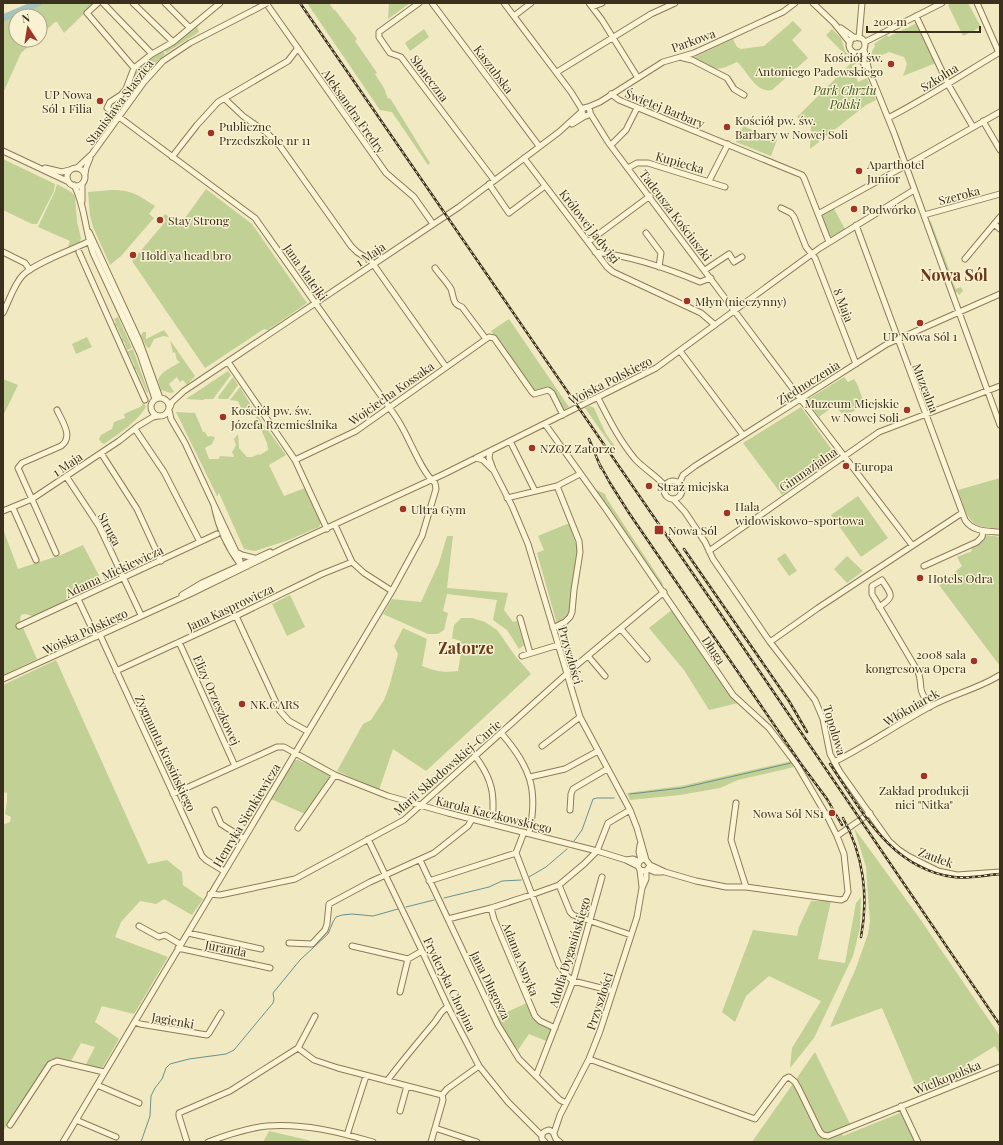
<svg xmlns="http://www.w3.org/2000/svg" width="1003" height="1145" viewBox="0 0 1003 1145" font-family="'Playfair Display',serif">
  <style>
    .green { fill: #c1d095 }
    .lines { fill: none; stroke-linecap: round; stroke-linejoin: round }
    .stream { stroke: #6b928e; stroke-width: 1 }
    .river { stroke: #a5c3be; stroke-width: 7 }
    .minor-casing { stroke: #8c7b58; stroke-width: 7 }
    .minor { stroke: #fbf5d6; stroke-width: 5 }
    .rail-casing { stroke: #3b301d; stroke-width: 2.5 }
    .rail { stroke: #f8f2d2; stroke-width: 1; stroke-dasharray: 3; stroke-linecap: butt }
    .minor-bridge-casing { stroke: #8c7b58; stroke-width: 7; stroke-linecap: butt }
    .minor-bridge { stroke: #fbf5d6; stroke-width: 5 }
    .poi-dot { fill: #9f3424; stroke: #f8f2d2; stroke-width: 1.5 }
    .labels { text-anchor: middle; dominant-baseline: central; stroke-width: 3; stroke-linejoin: round; paint-order: stroke }
    .street-label { font-size: 12px; fill: #3b301d; stroke: #f8f2d2 }
    .poi-label { font-size: 12px; fill: #3b301d; stroke: #f8f2d2; text-anchor: start }
    .park-label { font-size: 12px; font-style: italic; fill: #435822; stroke: #f8f2d2 }
    .district-label { font-size: 16px; font-weight: bold; fill: #6a361a; stroke: #f8f2d2 }
  </style>
  <rect width="100%" height="100%" fill="#f1e9c2"/>
  <path class="green" d="M41,3H95L64,33L57,22H55L40,36V16H16V40H36L21,53L3,93V20Z
    M307,3H329L334,10H335L357,39L355,41L377,73L375,74L384,88L388,99L390,98L430,163L428,165L392,112L380,110Z
    M392,3H410L388,19L389,4Z
    M952,3H968L981,27L963,36L948,5Z
    M793,21L802,30L792,40L808,58L772,90C756,94 747,70 737,62C715,73 713,69 693,58L733,39L737,47L741,49L764,46Z
    M917,23L936,63L903,76L907,64L904,57L889,52L870,60L869,57L875,46L874,44L887,35L888,37Z
    M197,26L199,32L166,53L165,50Z
    M424,29L429,37L410,51L405,43Z
    M832,29L841,38L845,51L857,63L852,66L858,82L867,78L876,100L866,105L810,149L811,124L797,117L852,62L826,35Z
    M163,51L165,54L136,84L132,82C139,63 146,61 163,51Z
    M743,126L777,140L771,156L736,142Z
    M3,159L55,184L54,191L37,224H32L3,210Z
    M57,184L71,192L75,196L77,222L81,238L80,242L70,247L68,246L70,241L38,227L55,191Z
    M206,189L252,224L307,303L268,330L264,329L205,368L132,261L166,221L162,218L165,214L180,225Z
    M112,190C132,190 138,195 155,206L149,214L154,218L121,256L110,265L93,227L90,215L88,192Z
    M833,207L845,229L829,238L820,214Z
    M929,221L931,222L952,277L957,275L958,278L952,281L956,289L961,287L963,291L959,295L957,292L955,293Z
    M118,317L132,348L127,350L124,342H121L120,340L122,338L117,326L114,327L113,324L116,323L114,319Z
    M509,319L569,407L563,410L553,391L537,392L534,391L491,331Z
    M164,330L169,337L163,336L154,339L150,347L148,348L145,344L141,335L143,332H146V339Z
    M87,337L92,347L76,354L72,344Z
    M170,340L195,376L187,385L183,380L180,382L177,377L169,384L174,392L171,393L161,390L158,380C161,371 173,367 180,362L177,360L175,352L173,353Z
    M133,349L148,392L147,393L136,369L134,370L132,368L135,366L129,354L127,355L126,352Z
    M228,371L231,375L213,399H205L203,400L186,399Z
    M233,377L238,385L228,399H219L218,397Z
    M844,377L848,382L854,379L858,386L864,403L845,418L835,405L819,417L807,400Z
    M3,379L18,385L3,416Z
    M240,387L252,407L251,408H241L238,401L230,400Z
    M142,403L146,406C140,420 117,435 104,444L102,443L99,439L101,435L112,429L114,422L125,418L124,414L142,406Z
    M590,406L594,408L606,434L615,446L613,448L585,408Z
    M801,407L837,457L782,495L743,443Z
    M176,412L195,413L203,432H205L208,437L210,436L215,437L212,444L205,448L209,459H219L220,456L233,457L234,456L232,452L236,445L234,439L238,434L239,448L247,457H252L259,454L260,455L268,450L267,443L256,418L257,415L286,455L269,465L284,496L305,488L321,522L319,527L286,541L255,551L244,549L219,493L218,494V496H217Z
    M1000,478V528C967,529 968,517 958,490Z
    M597,490L605,494L607,499L663,584L662,587L596,492Z
    M858,496L888,538L861,557L831,515Z
    M567,524L570,525L578,551L570,597V611L568,616L557,624L537,553L544,550L538,536Z
    M3,529L18,569L61,555L83,545L104,585L36,617L25,614L21,615L20,620L21,623L37,659L3,675Z
    M985,535L1000,537V666L939,585L962,566L957,557L972,551L971,548C978,544 982,542 985,535Z
    M447,536H453L447,588L508,593L504,610L513,622L517,621L524,645L519,649L507,630L493,620L497,600L447,594L443,611L448,613L444,630L438,634H428L383,614L392,599L421,602L439,563Z
    M785,553L797,571L789,576L777,559Z
    M847,556L863,571L847,583L834,569Z
    M290,595L305,627L287,636L272,604Z
    M673,609L738,703L709,710L684,670L649,628Z
    M461,618H472L485,622L497,630L516,657L531,674L426,771L393,749L379,790L337,771L363,724L371,720L384,700L389,687L398,654L394,646L403,628L427,639L422,666C435,671 444,673 458,671L462,646L460,641L452,638L454,625Z
    M56,660L148,864L167,860L182,872L183,885L203,899L192,915L164,899L156,904L140,901L121,922L115,937L168,957L134,1014L102,1006L95,1022L119,1039L101,1070L85,1066L95,1047L81,1043L70,1063L51,1059L3,1131V823L5,824L10,822L11,817L5,814L7,801V793L3,792V685Z
    M295,760H298L330,775L331,777L305,814L271,799Z
    M792,761L794,767L738,780L720,788L680,795L630,800L627,793L681,786Z
    M854,828L918,916L1000,1036V1055L995,1046L966,1064L969,1076L919,1095L882,1008L830,1027L856,968L868,934L870,922L866,867Z
    M861,897L860,928L853,956L814,1038L790,1068L792,1048L821,1001L769,976L746,996L735,1022L722,1012L753,930L797,936L799,927L811,901H831L818,959L845,963L856,903Z
    M527,1003L533,1016L553,1025L549,1042L529,1034L518,1050L512,1046L496,1017Z
    M815,1052L850,1124L840,1130L843,1136L900,1113L905,1117L917,1142H752Z
    M269,1131L316,1142H263Z"/>
  <g class="lines">
    <path class="stream" d="M630,794L682,788L791,763
      M574,841L582,830L593,799L597,798H614
      M529,877L546,867L567,849
      M444,898L489,887L502,881L521,880
      M406,907L434,900
      M141,1142L150,1116L151,1096L155,1088L162,1079L166,1068L170,1064L189,1059L226,1054L234,1050L273,1003L274,999L273,993L300,960L328,934L333,922L336,917L342,915L352,914L373,916L398,909"/>
    <path class="river" d="M3,18L38,3"/>
    <g class="minor-casing">
      <path id="minor" d="M98,3L87,13L134,68
        M103,3L152,54
        M133,3L173,42
        M165,3L190,28
        M266,3L386,173L414,197L433,224
        M419,3L379,32V37L390,53L401,57L494,180
        M432,3L539,146
        M504,3L571,92L581,108L583,115L586,116L590,114V111L588,107L584,108L582,110
        M589,3L602,20L638,78
        M813,3L834,23L850,43
        M977,3L999,53
        M592,7L602,3
        M514,16L531,3
        M916,16L949,86L973,127
        M841,28L855,38
        M849 45a8 8 0 1 1 16 0a8 8 0 1 1-16 0Z
        M859,38L862,3
        M865,42L942,3
        M864,50L869,71L894,133L1000,425
        M857,53L865,66
        M683,58L692,60L727,78L734,89L744,95
        M557,72L651,14L675,3
        M611,94L619,100L802,175L804,178L829,242
        M225,99L243,116L267,133L280,146L351,246L357,252L371,261L446,367
        M588,107L600,102L663,62L694,53L783,12L795,3
        M590,113L608,142L796,393L912,545
        M888,118C927,98 963,74 1000,52
        M983,121L1000,150
        M572,124L585,116
        M611,145L626,130L637,108
        M3,151L69,182
        M172,157L197,125L218,102L288,61L298,48
        M524,158L607,267L613,272L701,313L715,325
        M45,168L62,172L69,170
        M77,168L92,154L144,82L163,61L190,43L254,10
        M628,168L637,163H648L725,187
        M67 177a9 9 0 1 1 18 0a9 9 0 1 1-18 0Z
        M85,174L86,168L90,158
        M709,181L728,144
        M489,184L509,213L545,186
        M74,185C85,205 85,231 93,253L140,354L155,399
        M82,201V184
        M781,208L791,213L794,217L806,247L815,258L856,364
        M818,214L914,161L1000,112
        M924,215L1000,194
        M994,224L1000,229
        M856,225L965,520C973,532 987,531 1000,532
        M89,232L139,340L160,398
        M646,233L661,253L659,267
        M588,242L650,196
        M3,252L25,263L30,270
        M79,252L145,400
        M595,252C631,256 667,268 700,282L711,278
        M965,259L1000,217
        M435,268C440,275 447,282 451,289C454,297 452,304 462,307L486,339
        M705,270L729,254L734,262L742,257
        M3,313C9,301 14,284 23,275C35,263 74,249 90,241
        M680,351L743,435
        M228,362L295,460L327,529
        M151 407a9 9 0 1 1 18 0a9 9 0 1 1-18 0Z
        M598,398C609,419 619,440 635,459C644,469 657,476 665,486
        M170,407L172,402L184,391L459,207L559,132L581,112
        M169,410L171,419L185,443L214,505
        M545,424L608,512L733,695L769,728L797,765L828,818L837,836L844,854L848,892L845,898L841,900L746,887H726L696,881L665,872L650,865
        M135,429L164,472L200,542
        M510,441L535,491
        M490,452L489,458L493,469L512,506L528,544L580,717L630,810L637,828L646,860L650,865L649,867L646,871L640,870L638,866L639,862L643,859L646,860
        M101,453L137,509L161,561
        M476,458L483,460L492,469
        M295,460L356,431L489,337L494,338L532,392L534,394L548,390L552,393L563,415
        M66,476L99,526L141,615
        M664 490a9 9 0 1 1 18 0a9 9 0 1 1-18 0Z
        M679,484L683,475L695,466L887,344L1000,294
        M557,486L580,474
        M507,498L557,486L579,541L580,552L574,590L572,612L570,617L565,622L553,628
        M673,499L685,512L705,542L713,559L770,642L815,700L823,719L830,754L840,772L889,841L899,850L908,856L938,871L957,875L1000,872
        M13,508L36,560
        M3,511L32,499L119,441L138,426L153,417L158,416
        M335,525L352,562L364,573L392,591
        M709,551L879,432L1000,386
        M56,553L18,468L22,463L61,446C74,437 62,421 57,410
        M238,553L242,555L254,558
        M924,566L977,542L982,537L983,531
        M236,571L240,564V560L214,505C218,526 228,548 240,564L248,566
        M182,595L202,583L270,552
        M78,599L96,637
        M879,607C896,596 891,595 882,580L872,586V594L917,670C921,677 920,682 921,689C922,695 927,701 930,707
        M236,616L280,711L289,721L307,731
        M520,618L530,653
        M19,626L217,534
        M621,629L647,659
        M100,635L202,856L206,860L224,871
        M179,642L235,766
        M770,642L818,608L962,513
        M522,656L558,645
        M588,656L605,676
        M116,671L236,616L322,574L352,562
        M3,679L192,593L290,545L444,474L656,368L671,357L820,248L914,190
        M501,733C530,766 539,790 529,833
        M542,746L580,717
        M475,756C493,780 495,795 492,824
        M834,762C868,745 899,723 933,705C954,694 980,688 1000,675
        M530,777L565,769L598,751
        M173,794L277,747H284L335,775L388,796L448,813L597,851L626,860L638,866
        M736,803L731,840L746,887
        M215,810L221,824L243,838
        M570,810L571,794L573,789L607,769
        M298,828L335,775
        M837,836L870,813
        M368,839L422,951L448,1007L479,1066L508,1102L542,1136
        M640,845L639,852L641,860
        M516,853L559,965L567,976L573,981L613,991
        M420,860L498,1025L519,1059L560,1100L566,1103
        M626,860L633,859L639,862
        M648,869L655,872H662
        M640,870L642,887
        M429,881L516,853L524,832
        M559,885L570,912L573,915L631,935
        M210,894L220,895L295,879L404,820L572,669L664,592
        M491,908L494,919L535,1016L540,1021L555,1028
        M448,919L491,908L531,895L559,885L584,864L597,851L608,823L630,810
        M139,926L159,937L165,935L180,944
        M188,933L261,949
        M289,943L312,944L325,930L327,924L329,904L370,882L434,853L468,826L472,819
        M352,946L408,959L400,992
        M178,948L270,968
        M408,959L422,951
        M135,1022L140,1024L207,1035L209,1033L221,1013
        M298,1048L314,1060L338,1068L442,1095
        M589,1059L755,1119L785,1079L789,1077L795,1082L799,1089L820,1132L823,1135L828,1136L1000,1067
        M536,1076L573,981L602,877
        M387,1081C402,1061 418,1042 434,1023C439,1017 441,1010 448,1007
        M97,1085L139,1103
        M901,1106L918,1142
        M400,1111L407,1086
        M76,1120L116,1137
        M10,1125L50,1064L57,1061L104,1072
        M435,1128L477,1142
        M554,1133L560,1115L589,1059L600,1031L637,917L642,888L646,879V871
        M347,1135L366,1076
        M63,1142L392,591L422,536L436,489L435,483C423,474 411,443 403,429C399,421 394,414 389,407L255,218L107,108L110,102L121,95L126,89L134,68L152,54L173,42L220,3
        M187,1142L179,1116V1113L230,1091L298,1048L315,1016
        M208,1142C227,1135 247,1128 267,1126C303,1123 339,1132 373,1142
        M431,1142L443,1100L442,1095L447,1089L479,1066
        M545,1142L542,1139C541,1133 544,1131 549,1130L553,1132L556,1139L560,1142"/>
    </g>
    <use href="#minor" class="minor"/>
    <g class="rail-casing">
      <path id="rail" d="M300,3L711,600L1000,1025
        M589,439L601,468
        M599,463L610,483L629,513L801,764L827,799L842,825
        M684,549L789,701L807,732
        M830,764C862,811 891,869 954,877C969,879 985,875 1000,874
        M843,818C863,854 869,896 861,937"/>
    </g>
    <use href="#rail" class="rail"/>
    <g class="minor-bridge-casing">
      <path id="minor-bridge" d="M254,10L267,3"/>
    </g>
    <use href="#minor-bridge" class="minor-bridge"/>
  </g>
  <g class="poi-dot">
    <circle cx="891" cy="64" r="4"/>
    <circle cx="100" cy="101" r="4"/>
    <circle cx="727" cy="127" r="4"/>
    <circle cx="211" cy="133" r="4"/>
    <circle cx="859" cy="171" r="4"/>
    <circle cx="854" cy="209" r="4"/>
    <circle cx="160" cy="220" r="4"/>
    <circle cx="133" cy="255" r="4"/>
    <circle cx="687" cy="301" r="4"/>
    <circle cx="920" cy="323" r="4"/>
    <circle cx="907" cy="410" r="4"/>
    <circle cx="223" cy="417" r="4"/>
    <circle cx="532" cy="448" r="4"/>
    <circle cx="846" cy="466" r="4"/>
    <circle cx="649" cy="486" r="4"/>
    <circle cx="403" cy="509" r="4"/>
    <circle cx="727" cy="513" r="4"/>
    <rect x="654" y="525" width="10" height="10" rx="2"/>
    <circle cx="920" cy="578" r="4"/>
    <circle cx="974" cy="661" r="4"/>
    <circle cx="242" cy="704" r="4"/>
    <circle cx="924" cy="776" r="4"/>
    <circle cx="832" cy="813" r="4"/>
  </g>
  <g class="labels">
    <g class="street-label">
      <text transform="translate(693 40) rotate(-20)">Parkowa</text>
      <text transform="translate(494 69) rotate(53)">Kaszubska</text>
      <text transform="translate(939 77) rotate(-32)">Szkolna</text>
      <text transform="translate(430 78) rotate(53)">Słoneczna</text>
      <text transform="translate(119 102) rotate(-53)">Stanisława Staszica</text>
      <text transform="translate(665 108) rotate(22)">Świętej Barbary</text>
      <text transform="translate(354 111) rotate(55)">Aleksandra Fredry</text>
      <text transform="translate(680 162) rotate(16)">Kupiecka</text>
      <text transform="translate(959 195) rotate(-15)">Szeroka</text>
      <text transform="translate(676 215) rotate(53)">Tadeusza Kościuszki</text>
      <text transform="translate(590 226) rotate(52)">Królowej Jadwigi</text>
      <text transform="translate(370 254) rotate(-34)">1 Maja</text>
      <text transform="translate(306 272) rotate(55)">Jana Matejki</text>
      <text transform="translate(844 305) rotate(69)">8 Maja</text>
      <text transform="translate(610 380) rotate(-27)">Wojska Polskiego</text>
      <text transform="translate(808 382) rotate(-32)">Zjednoczenia</text>
      <text transform="translate(926 388) rotate(69)">Muzealna</text>
      <text transform="translate(391 393) rotate(-35)">Wojciecha Kossaka</text>
      <text transform="translate(67 464) rotate(-34)">1 Maja</text>
      <text transform="translate(808 469) rotate(-35)">Gimnazjalna</text>
      <text transform="translate(110 529) rotate(62)">Struga</text>
      <text transform="translate(114 571) rotate(-25)">Adama Mickiewicza</text>
      <text transform="translate(230 607) rotate(-25)">Jana Kasprowicza</text>
      <text transform="translate(85 631) rotate(-25)">Wojska Polskiego</text>
      <text transform="translate(714 650) rotate(56)">Długa</text>
      <text transform="translate(571 655) rotate(74)">Przyszłości</text>
      <text transform="translate(217 700) rotate(66)">Elizy Orzeszkowej</text>
      <text transform="translate(911 707) rotate(-30)">Włókniarek</text>
      <text transform="translate(835 730) rotate(73)">Topolowa</text>
      <text transform="translate(166 753) rotate(65)">Zygmunta Krasińskiego</text>
      <text transform="translate(447 767) rotate(-41)">Marii Skłodowskiej-Curie</text>
      <text transform="translate(494 814) rotate(14)">Karola Kaczkowskiego</text>
      <text transform="translate(246 815) rotate(-59)">Henryka Sienkiewicza</text>
      <text transform="translate(936 857) rotate(21)">Zaułek</text>
      <text transform="translate(226 948) rotate(11)">Juranda</text>
      <text transform="translate(569 952) rotate(-73)">Adolfa Dygasińskiego</text>
      <text transform="translate(521 959) rotate(68)">Adama Asnyka</text>
      <text transform="translate(450 984) rotate(64)">Fryderyka Chopina</text>
      <text transform="translate(491 985) rotate(64)">Jana Długosza</text>
      <text transform="translate(599 1001) rotate(-72)">Przyszłości</text>
      <text transform="translate(173 1020) rotate(10)">Jagienki</text>
      <text transform="translate(947 1077) rotate(-22)">Wielkopolska</text>
    </g>
    <g class="poi-label">
      <text x="883" y="57" text-anchor="end">Kościół św.<tspan x="883" dy="14">Antoniego Padewskiego</tspan></text>
      <text x="92" y="94" text-anchor="end">UP Nowa<tspan x="92" dy="14">Sól 1 Filia</tspan></text>
      <text x="735" y="120">Kościół pw. św.<tspan x="735" dy="14">Barbary w Nowej Soli</tspan></text>
      <text x="219" y="126">Publiczne<tspan x="219" dy="14">Przedszkole nr 11</tspan></text>
      <text x="867" y="164">Aparthotel<tspan x="867" dy="14">Junior</tspan></text>
      <text x="862" y="209">Podwórko</text>
      <text x="168" y="220">Stay Strong</text>
      <text x="141" y="255">Hold ya head bro</text>
      <text x="695" y="301">Młyn (nieczynny)</text>
      <text x="920" y="336" text-anchor="middle">UP Nowa Sól 1</text>
      <text x="899" y="403" text-anchor="end">Muzeum Miejskie<tspan x="899" dy="14">w Nowej Soli</tspan></text>
      <text x="231" y="410">Kościół pw. św.<tspan x="231" dy="14">Józefa Rzemieślnika</tspan></text>
      <text x="540" y="448">NZOZ Zatorze</text>
      <text x="854" y="466">Europa</text>
      <text x="657" y="486">Straż miejska</text>
      <text x="735" y="506">Hala<tspan x="735" dy="14">widowiskowo-sportowa</tspan></text>
      <text x="411" y="509">Ultra Gym</text>
      <text x="668" y="530">Nowa Sól</text>
      <text x="928" y="578">Hotels Odra</text>
      <text x="966" y="654" text-anchor="end">2008 sala<tspan x="966" dy="14">kongresowa Opera</tspan></text>
      <text x="250" y="704">NK.CARS</text>
      <text x="924" y="790" text-anchor="middle">Zakład produkcji<tspan x="924" dy="14">nici "Nitka"</tspan></text>
      <text x="824" y="813" text-anchor="end">Nowa Sól NS1</text>
    </g>
    <g class="park-label">
      <text x="845" y="90">Park Chrztu<tspan x="845" dy="14">Polski</tspan></text>
    </g>
    <g class="district-label">
      <text x="954" y="274">Nowa Sól</text>
      <text x="466" y="647">Zatorze</text>
    </g>
  </g>
  <rect width="1003" height="1145" fill="none" stroke="#3b301d" stroke-width="8"/>
  <g transform="translate(28 28) rotate(348)"><circle r="19" fill="#f8f2d2" stroke="#aca48a"/>
  <path d="M0-3L7 15L0 10L-7 15Z" fill="#9f3424"/>
  <text y="-6" font-size="11" font-weight="bold" text-anchor="middle" fill="#3b301d">N</text>
  </g>
  <path d="M867 26v6h113v-6" fill="none" stroke="#3b301d" stroke-width="2"/>
  <text x="873" y="26" font-size="12" fill="#3b301d" stroke="#f8f2d2" stroke-width="3" paint-order="stroke">200 m</text>
</svg>
